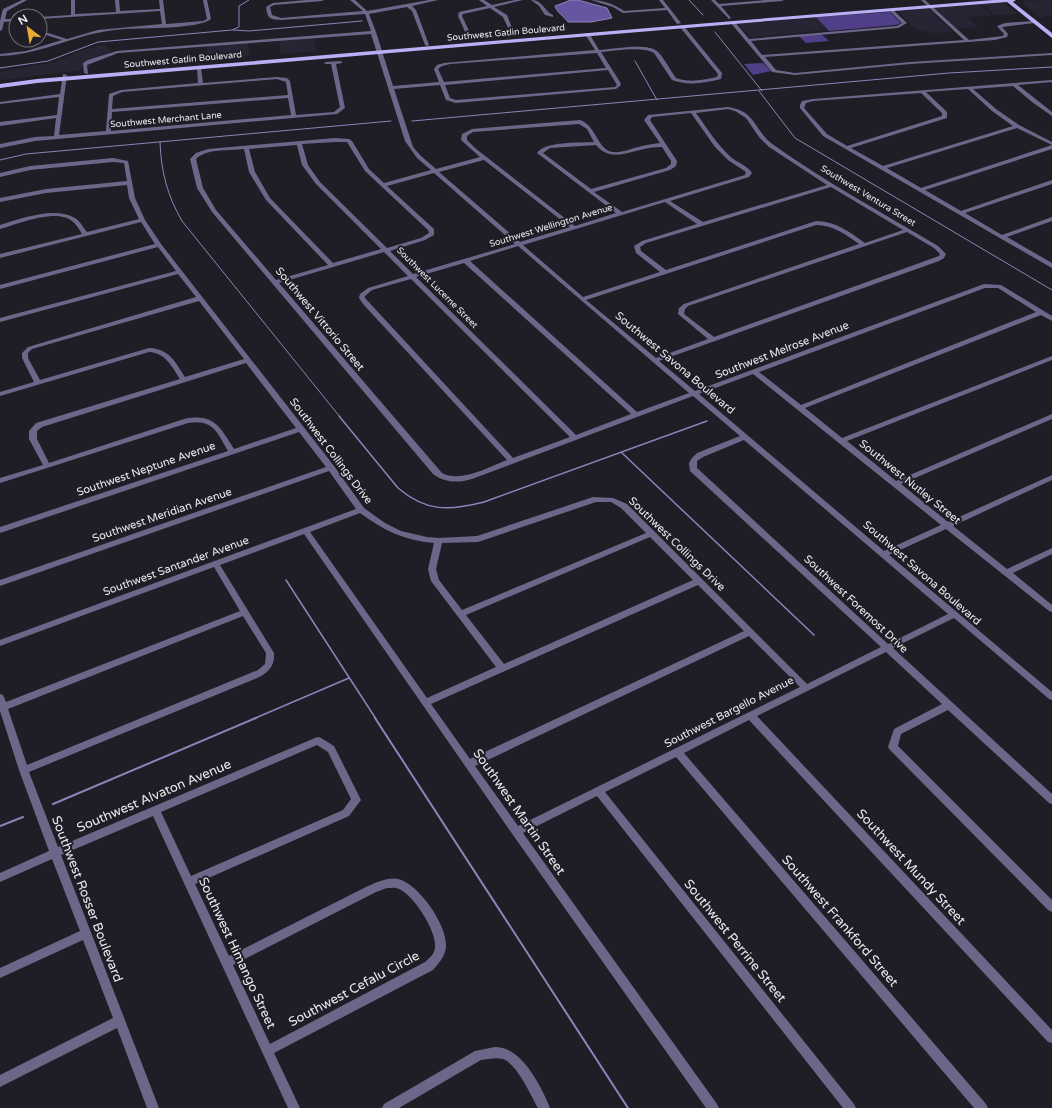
<svg xmlns="http://www.w3.org/2000/svg" width="1052" height="1108" viewBox="0 0 1052 1108" font-family="'Varela Round',sans-serif">
  <style>
    .built { fill: #272534 }
    .forest { fill: #503f88 }
    .water { fill: #6656a1; stroke: #8e83b9 }
    .lines { fill: none; stroke-linecap: round; stroke-linejoin: round }
    .stream-far2 { stroke: #8e83b9; stroke-width: 1 }
    .stream-far1 { stroke: #8e83b9; stroke-width: 1.5 }
    .stream { stroke: #8e83b9; stroke-width: 2 }
    .minor { fill: #6c6788; fill-rule: evenodd }
    .major { fill: #baaef5; fill-rule: evenodd }
    .labels { text-anchor: middle; dominant-baseline: central; stroke-width: 4; stroke-linejoin: round; paint-order: stroke }
    .far-street-label { font-size: 9px; fill: #ecebf1; stroke: #1f1e27 }
    .street-label { font-size: 11px; fill: #ecebf1; stroke: #1f1e27 }
    .near-street-label { font-size: 13px; fill: #ecebf1; stroke: #1f1e27 }
  </style>
  <rect width="100%" height="100%" fill="#1f1e27"/>
  <path class="built" d="M1051,0L1052,16L1040,17L1022,3H1024L1023,1Z
    M1001,3L1006,4L1017,14L994,15L982,4Z
    M981,5L992,15L967,17L977,27L956,28L934,8Z
    M929,9L953,32L932,33L915,29L898,11Z
    M816,18L828,30L753,37L749,36L739,24Z
    M314,38L317,51L281,54L279,41Z
    M248,43L249,56L207,60V46Z
    M105,44L111,52L89,61L81,70L0,80V72L54,62L81,51Z"/>
  <path class="forest" d="M890,12L901,23L896,25L829,31L816,17Z
    M821,34L829,41L806,43L799,36Z
    M763,63L771,71L753,75L744,64Z"/>
  <path class="water" d="M571,0H578L607,8L612,18L591,22H568C564,16 557,13 555,6Z"/>
  <g class="lines">
    <path class="stream-far2" d="M689,0L703,15
      M233,30L249,31L362,21
      M715,32L762,91
      M635,61L657,100
      M0,68L48,61L98,42L232,30L239,27V6L249,0
      M759,91L795,138L1052,290
      M412,121L949,73L1052,67
      M160,142C161,171 167,195 182,221L340,417
      M0,160L26,154L391,121"/>
    <path class="stream-far1" d="M339,416L398,488C426,512 449,511 484,502L707,421
      M621,452L814,635
      M286,580L376,719
      M253,719L349,678"/>
    <path class="stream" d="M375,718L628,1108
      M53,804L256,718
      M0,826L23,817"/>
    <path class="minor" d="M22,0H27L7,11L5,19H16V21L4,22L2,30L0,31V21L3,9Z
      M71,0H75V14L116,12L115,0H119L120,11L160,9L159,0H163L166,24L203,21L207,19L203,0H207L211,19C199,29 143,28 124,29C112,30 100,32 88,35C58,43 32,55 0,56V54L26,51L62,40L46,35V33H48L67,39L98,30L162,24L160,11L40,19V17L71,15Z
      M306,0H324L322,1L274,5L270,7L272,15L281,18L363,11L350,0H355L367,11L429,0H438L412,6L416,10L429,45L427,46L425,45L412,11L407,7L369,14L376,32L393,86L439,82L434,69L437,65L444,63L595,50L585,34L587,33H589L599,50C613,49 649,42 658,52C665,59 670,70 676,78C689,83 704,80 717,77L718,74L679,26L683,25L722,73L721,79C705,83 688,86 672,80L654,53C642,46 616,51 601,52L620,82L621,85L616,89L456,103L446,100L440,85L394,89L413,147L421,156L436,169L480,157L461,140L462,134L472,129L580,120C597,126 597,150 613,152C622,153 630,149 638,147C645,145 652,144 660,143L644,120L648,115L728,107C757,111 754,132 775,146C827,183 883,213 938,246L946,254L944,258L939,261L659,361L695,391L984,284L1001,285L1052,316V321L1041,315L805,408L842,438L1052,356V360L847,441L896,481L1052,414V419L901,484L948,522L1052,475V480L953,526L1007,569L1052,548V554L1013,573L1052,605V612L1049,611L946,529L889,555L1052,692V700L1049,699L954,618L893,648L1052,794V804L1049,803L948,710L901,734L898,746L1052,900V912L1048,910L890,750L888,747L894,729L942,704L886,652L757,716L1052,1030V1043L1048,1042L749,720L684,753L986,1104L988,1108H974L676,757L605,792L854,1104L856,1108H843L597,796L523,833L717,1104L719,1108H706L513,835L304,534L220,565L274,653C275,666 268,673 257,678L29,772L58,847L315,738L318,737L321,738L334,746L361,800L349,816L195,884L229,956L368,886C378,882 388,877 398,879C419,884 447,925 446,946C446,955 439,963 433,970L274,1053L300,1108H288L153,816L61,855L159,1108H147L117,1028L0,1087V1075L113,1018L83,940L0,978V968L80,931L52,859L0,882V873L49,851L19,770L0,711V694L3,695L6,702L240,611L214,567L0,646V640L356,509L329,471L0,586V580L326,467L299,432L0,533V527L228,451C217,432 213,419 188,423L0,483V478L43,465L29,439V431L36,423L180,379C172,367 166,353 149,352L0,396V392L34,382L22,358V353L28,347L196,297L178,274L0,322V318L176,271L158,247L0,289V285L155,244L141,222L0,258V254L82,234C79,229 76,224 72,221C56,208 18,224 0,229V225C20,219 55,206 75,218C80,221 83,227 87,232L139,219L129,198L127,185L46,193L0,202V198L46,189L127,181L124,163L113,162L30,170L0,177V173L30,166L113,158L128,161L135,198L145,220L161,244L334,466L364,508L385,523L401,531L427,537L439,538L477,536L593,497L613,498L627,504L807,684L881,647L690,471L689,463L692,458L697,453L740,436L693,396L472,479C458,483 445,483 433,474L212,212L197,188L190,159L196,153L208,149L335,138L349,139L352,141L369,169L384,183L431,170L417,158L405,141L371,34L118,53L87,65L88,74L84,73L83,63L88,60L117,51L371,31L365,14L281,20C269,19 268,19 266,7L273,3ZM597,53L606,68L444,82L438,69L442,66L450,64ZM608,70L617,85L615,87L456,100L450,98L445,85ZM728,109L735,111L746,118L759,137L769,147L827,185L703,222L670,201L749,177L752,173C748,166 738,163 732,158C717,145 707,128 696,113ZM691,113L715,147L728,160L746,172L745,175L622,212L594,192L670,170L676,166L677,161L650,120L652,117ZM579,124L587,129L594,142C580,143 545,141 537,153L616,213L575,226L475,148L467,140V136L473,132ZM335,142H347L365,171L428,230L429,233L421,238L387,248L320,182L308,165L302,144ZM297,145L302,165L316,184L381,249L333,263L270,198L255,172L249,149ZM596,145C608,160 624,154 640,150C647,148 654,147 662,147L671,161V164L666,168L591,189L543,153L550,148ZM244,149L249,172L266,200L328,265L276,280L216,210L203,188L196,159C207,148 229,151 244,149ZM484,160L570,227L520,242L439,172ZM434,173L515,244L413,274L390,251L425,240L434,235V229L387,186ZM831,187L903,230L865,243C850,232 835,221 816,221L666,270L641,251L640,247L646,243ZM665,202L697,224L642,241L634,246L636,253L660,272L583,297L523,245ZM816,225C834,225 846,235 859,244L684,304L679,308L678,314L708,339L656,358L586,300ZM907,232L934,248L940,254L939,256L714,337L684,314L685,309L688,306ZM518,246L689,393L637,412L470,261ZM384,252L408,276L368,288L360,294L359,298L363,304L507,460C489,467 460,483 442,473L279,283ZM464,263L631,414L576,435L416,277ZM411,279L570,437L513,458L365,298V296L372,290ZM985,288H998L1036,312L801,405L759,372ZM199,301L244,359L185,377C175,362 170,349 149,348L40,380L28,358V353L32,349ZM246,363L296,428L234,449C220,427 214,413 184,419L49,463L37,439V431L42,427ZM753,374L941,525L884,551L699,394ZM744,440L948,614L888,644L697,468V461L703,457ZM596,502H611L621,508L646,533L462,610L439,580L436,569L442,543L478,542ZM360,513C383,530 405,541 434,543L428,569L431,581L496,667L427,698L310,532ZM650,537L693,580L504,664L466,615ZM698,585L744,631L470,759L431,704ZM243,616L266,653L265,664L258,670L27,765L8,709ZM749,636L800,687L518,826L475,766ZM317,745L328,752L351,799L343,810L191,876L161,812ZM387,888C391,888 395,887 399,889C414,895 437,932 435,947C435,954 429,958 425,962L270,1044L233,965L376,892Z
      M479,0H484L492,5L515,0H523L494,7L507,15L514,33L510,32L503,17L490,8L463,14L462,16L471,35L467,36L458,16L459,12L487,6Z
      M531,0C543,0 544,11 553,15V17L545,15L539,6Z
      M591,0C603,0 614,4 624,11L665,8L659,0H663L681,23L677,24L667,10L623,13L613,7Z
      M711,0H715L719,4L766,0H784L782,1L721,6L731,18L729,19Z
      M921,0H925L969,40L1003,36L1004,34L997,26L1005,23L1034,21L1036,22L1034,23L1002,27L1008,34L1007,37L995,40L765,57L776,70L795,73L910,62L1052,53V55L910,64L795,75L772,72L730,22L734,21L749,39L897,26L902,23L890,11V9H892L907,23L898,28L751,41L762,55L964,40Z
      M340,61L342,62V63L336,64L345,108L337,114L35,141L0,148V144L35,137L54,136L56,118L0,126V122L57,115L59,97L0,104V102L60,94L63,74L67,75L59,135L106,131L109,94L121,90L198,83L197,68L199,67L201,68L203,83L277,77L287,78L290,81L296,115L334,112L340,107L331,64H326L324,63L326,62ZM277,79L286,82L288,95L112,109L113,96L122,92ZM288,98L291,115L111,131L112,112Z
      M1052,80V82L1018,85L1052,112V116L1032,102L1013,86L973,89L996,109L1019,125L1052,142V149L925,190L961,211L1052,180V184L965,213L1002,235L1052,217V221L1007,237L1052,263V268L823,136L800,108V105L802,101L813,99ZM968,89L992,111L1013,126L883,166L851,148L947,118V112L926,92ZM921,93L942,113V116L847,146L827,134L804,108L806,103L813,101ZM1017,128L1052,145L921,188L887,168Z
      M495,1047C522,1047 541,1086 550,1108H538C530,1094 518,1065 503,1059C496,1057 488,1059 481,1060L399,1108H382L384,1104L475,1051Z"/>
    <path class="major" d="M993,0H1016L1013,2L1052,33V38L1007,2C684,27 360,56 37,83L0,88V84L37,79C356,53 674,25 993,0Z"/>
  </g>
  <g class="labels">
    <g class="far-street-label">
      <text transform="translate(506 33) rotate(-5)">Southwest Gatlin Boulevard</text>
      <text transform="translate(183 60) rotate(-5)">Southwest Gatlin Boulevard</text>
      <text transform="translate(166 120) rotate(-5)">Southwest Merchant Lane</text>
      <text transform="translate(868 196) rotate(31)">Southwest Ventura Street</text>
      <text transform="translate(551 226) rotate(-17)">Southwest Wellington Avenue</text>
      <text transform="translate(437 288) rotate(45)">Southwest Lucerne Street</text>
    </g>
    <g class="street-label">
      <text transform="translate(320 319) rotate(50)">Southwest Vittorio Street</text>
      <text transform="translate(782 350) rotate(-21)">Southwest Melrose Avenue</text>
      <text transform="translate(675 363) rotate(40)">Southwest Savona Boulevard</text>
      <text transform="translate(331 451) rotate(53)">Southwest Collings Drive</text>
      <text transform="translate(146 469) rotate(-19)">Southwest Neptune Avenue</text>
      <text transform="translate(910 482) rotate(39)">Southwest Nutley Street</text>
      <text transform="translate(162 515) rotate(-19)">Southwest Meridian Avenue</text>
      <text transform="translate(677 544) rotate(44)">Southwest Collings Drive</text>
      <text transform="translate(176 566) rotate(-20)">Southwest Santander Avenue</text>
      <text transform="translate(922 573) rotate(41)">Southwest Savona Boulevard</text>
      <text transform="translate(856 604) rotate(43)">Southwest Foremost Drive</text>
      <text transform="translate(729 712) rotate(-27)">Southwest Bargello Avenue</text>
    </g>
    <g class="near-street-label">
      <text transform="translate(154 796) rotate(-23)">Southwest Alvaton Avenue</text>
      <text transform="translate(519 812) rotate(55)">Southwest Martin Street</text>
      <text transform="translate(911 867) rotate(47)">Southwest Mundy Street</text>
      <text transform="translate(87 899) rotate(69)">Southwest Rosser Boulevard</text>
      <text transform="translate(840 921) rotate(49)">Southwest Frankford Street</text>
      <text transform="translate(735 941) rotate(51)">Southwest Perrine Street</text>
      <text transform="translate(237 953) rotate(65)">Southwest Himango Street</text>
      <text transform="translate(354 989) rotate(-28)">Southwest Cefalu Circle</text>
    </g>
  </g>
  <g transform="translate(28 28) rotate(329)"><circle r="19" fill="#1f1e27" stroke="#717078"/>
  <path d="M0-3L7 15L0 10L-7 15Z" fill="#e6ad36"/>
  <text y="-6" font-size="11" font-weight="bold" text-anchor="middle" fill="#ecebf1">N</text>
  </g>
</svg>
